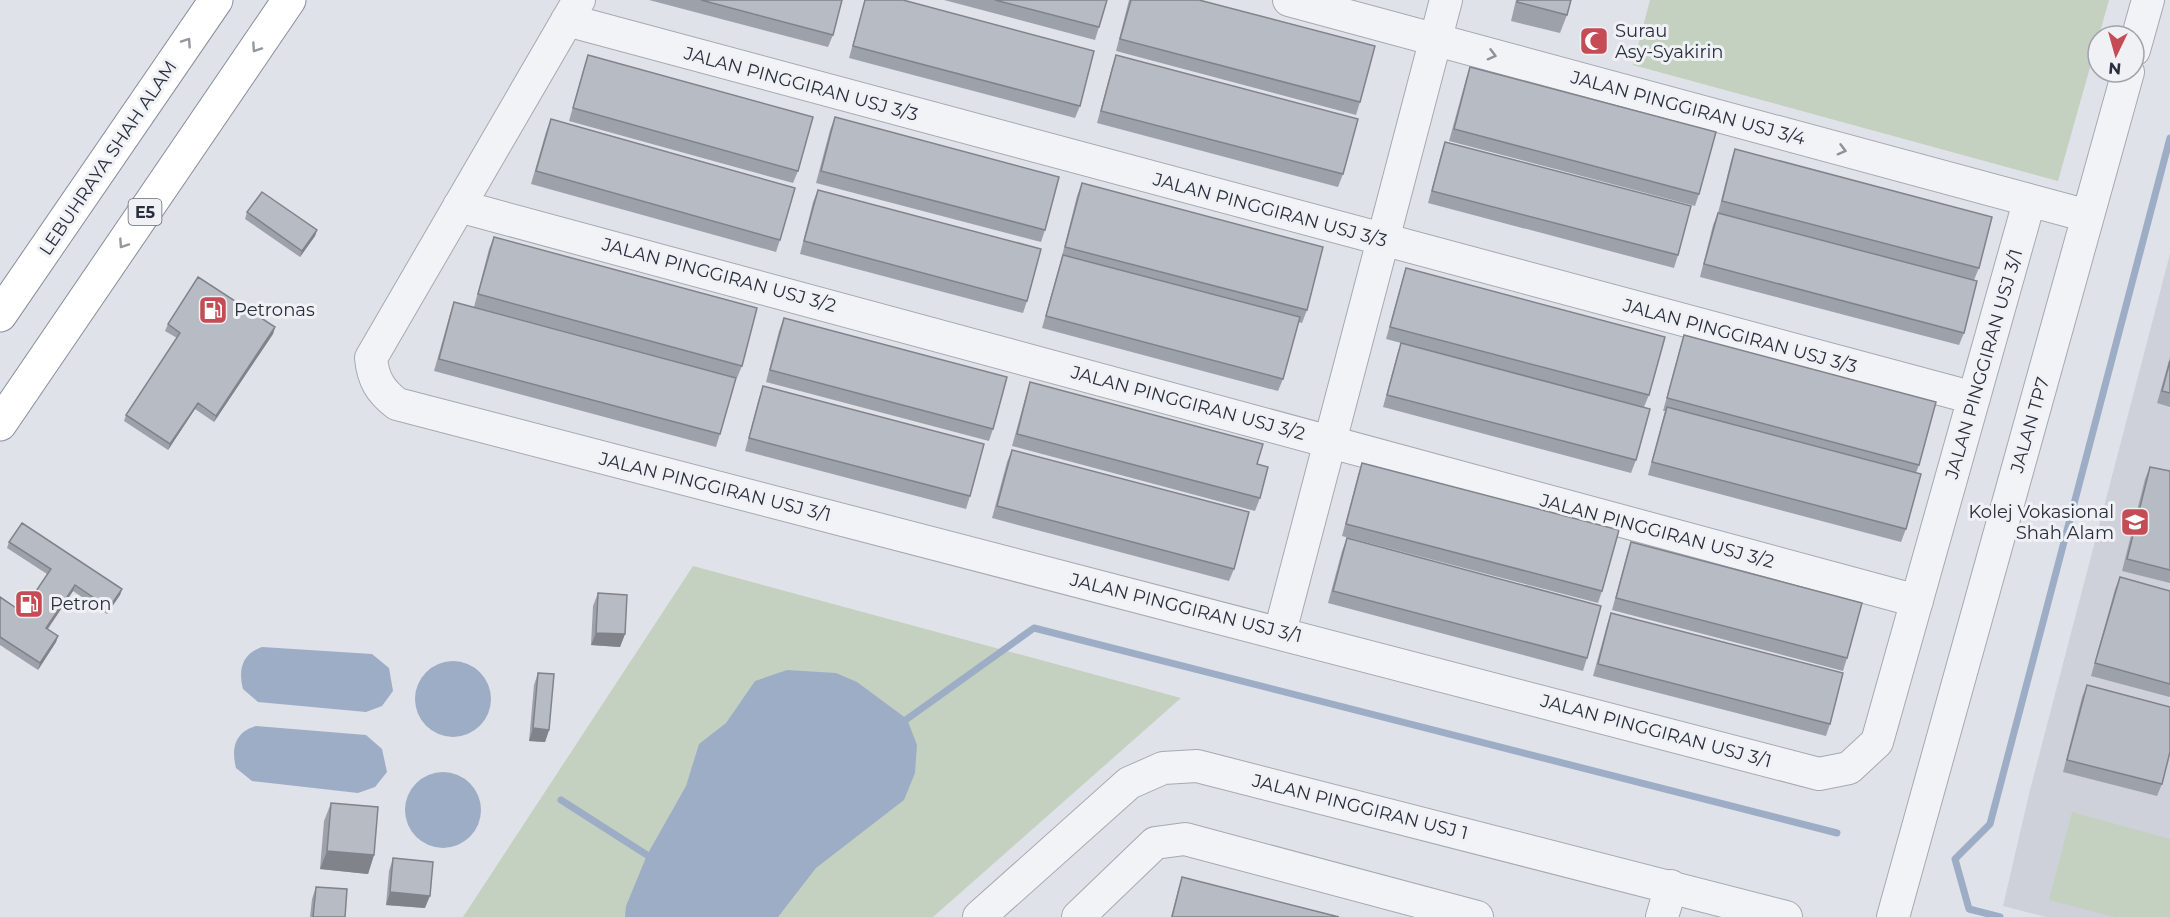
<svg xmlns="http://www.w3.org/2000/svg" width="2170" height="917" viewBox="0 0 2170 917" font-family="Montserrat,sans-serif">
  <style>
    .built { fill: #ced1d9 }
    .green { fill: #c4d1c1 }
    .water { fill: #9dadc6 }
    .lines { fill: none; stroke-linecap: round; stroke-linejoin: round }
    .stream { stroke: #9dadc6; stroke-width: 7 }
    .minor-casing { stroke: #a5a9b2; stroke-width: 34 }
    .highway-casing { stroke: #888e9d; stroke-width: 35 }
    .minor { stroke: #f2f3f6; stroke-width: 32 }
    .highway { stroke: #fff; stroke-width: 33 }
    .wall { fill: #9da1a9 }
    .shaded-wall { fill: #808389 }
    .building { fill: #b7bbc4; stroke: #808389; stroke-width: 1.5 }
    .oneway { stroke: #94979e }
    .oneway2 { stroke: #8e919a }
    .labels { text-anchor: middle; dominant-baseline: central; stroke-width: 6; stroke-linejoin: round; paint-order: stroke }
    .shield { fill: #eff1f5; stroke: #646975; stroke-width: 1.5 }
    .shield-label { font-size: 16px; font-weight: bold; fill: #292f3e }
    .poi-label { font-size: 18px; fill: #292f3e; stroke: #eff1f5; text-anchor: start }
    .street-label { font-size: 18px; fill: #292f3e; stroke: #eff1f5 }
  </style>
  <rect width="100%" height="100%" fill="#dfe2e8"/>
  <path class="built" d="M2170,254V917H2046L2003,906L2030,790Z"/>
  <path class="green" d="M1650,0H2109L2058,181L1633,65Z
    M693,566L1181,698L933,917H463Z
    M2072,812L2170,839V917H2114L2049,900Z"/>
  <path class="water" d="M262,647L372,654L389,668L393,691L382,706L366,712L258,702L243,689C238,670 242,654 262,647Z
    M415 699a38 38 0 1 1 76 0a38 38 0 1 1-76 0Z
    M787,670L836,673L857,682L907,719L917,745L915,773L904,800L816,868L778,917H625L626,906L647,855L686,786L699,744L726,723L755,681Z
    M256,726L366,735L382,749L387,772L375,787L358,793L252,781L236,768C231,748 235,732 256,726Z
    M405 810a38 38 0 1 1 76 0a38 38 0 1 1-76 0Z"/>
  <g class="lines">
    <path class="stream" d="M907,719L1034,628L1837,833
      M561,800L647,855
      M2000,917L1969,909L1955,859L1990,824L2170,138"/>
    <g class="minor-casing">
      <path id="minor" d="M579,0L371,358C373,379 380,391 397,404L1819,774L1849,768L1877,742L2029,202
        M1289,0L2088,216
        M567,20L1974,398
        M2134,50L2148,0
        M459,206L1917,601
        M1280,632L1446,0
        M979,917L1129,783L1163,768L1197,766L1786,917
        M1078,917L1155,843L1185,839L1477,917
        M1662,917L1671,886
        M1893,917L2128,72"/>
    </g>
    <g class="highway-casing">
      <path id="highway" d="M0,315L216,0
        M0,424L289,0"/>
    </g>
    <use href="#minor" class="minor"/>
    <use href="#highway" class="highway"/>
  </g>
  <path class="wall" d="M649,0H842L833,35L828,47Z
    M865,0H903L1080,106L1075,118L849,58Z
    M944,0H1107L1099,27L1095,40Z
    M1129,0H1199L1360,102L1356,115L1116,51Z
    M1516,0H1571L1567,15L1560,33L1511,21Z
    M588,55L798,171L793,183L569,121L584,67Z
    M1116,55L1343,174L1338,187L1097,123L1112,67Z
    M1470,67L1699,194L1695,206L1449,141L1466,79Z
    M835,117L1045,230L1041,242L816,183L830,130Z
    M551,119L780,240L776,252L531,184L546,132Z
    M1445,142L1678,255L1674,268L1428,203L1441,154Z
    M1735,149L1979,268L1974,280L1964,333L1959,345L1700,277L1713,225L1718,213L1731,161Z
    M1082,183L1307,310L1302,323L1298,322L1283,379L1278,391L1042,328L1061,260L1077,196Z
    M818,190L1027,301L1023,313L800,254L813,202Z
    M247,212L317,230L315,236L300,257L245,219Z
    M494,237L742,366L737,378H736L720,434L716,447L434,371L450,314L454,302L702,368L474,307L489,249Z
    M1406,268L1649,395L1644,407L1636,460L1631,473L1383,407L1397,355L1401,343L1386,339L1402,281Z
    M784,318L993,429L989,441L766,382L779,331Z
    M168,324L275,327L273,334L214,422L195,409L168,450L124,421L126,415L177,338L165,331Z
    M1684,335L1919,465L1916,473L1906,529L1901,542L1648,475L1665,411H1663L1680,348Z
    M2170,357V407L2157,403Z
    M1030,382L1257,464L1260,498L1255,511L1012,446L1026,395Z
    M763,386L970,496L966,509L745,451L759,398Z
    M1012,450L1234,569L1229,581L992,518L1007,462Z
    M1362,463L1602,591L1598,603L1342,536L1358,475Z
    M2150,467L2170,471V583L2122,571L2145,479Z
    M1347,538L1587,658L1583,671L1328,603L1342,551Z
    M9,542L122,589L120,595L107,614L73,591L48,629L58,636L56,642L38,670L0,645V597L22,612L47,574L7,548Z
    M1631,542L1847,658L1843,671L1612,610L1627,554Z
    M2120,577L2170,591V697L2091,676L2115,589Z
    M598,593L625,634L620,647L591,645L593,606Z
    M1611,613L1830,724L1826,736L1593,676L1607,625Z
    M538,673L549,730L545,742L529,741L534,685Z
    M2087,685L2162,784L2157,796L2063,772L2082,697Z
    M331,803L374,855L368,874L320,869L324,821Z
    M393,858L425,908L386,905L389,871Z
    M1182,877L1339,917H1171L1178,890Z
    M316,887L345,917H310L312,899Z"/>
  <path class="shaded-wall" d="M317,230L315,236L300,257L302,251Z
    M275,327L273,334L214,422L216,416Z
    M198,403L195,409L168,450L170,444Z
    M75,585L73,591L44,634L46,628Z
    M122,589L120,595L107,614L109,608Z
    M596,633L625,634L620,647L591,645Z
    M58,636L56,642L38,670L40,663Z
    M533,728L549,730L545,742L529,741Z
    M327,851L374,855L368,874L320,869Z
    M390,892L430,896L425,908L386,905Z"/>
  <path class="building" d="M701,0H842L833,35Z
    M865,0H903L1094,51L1080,106L853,46Z
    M995,0H1107L1099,27Z
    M1131,0H1199L1375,46L1360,102L1120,39Z
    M1518,0H1571L1567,15L1517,2Z
    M588,55L813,117L798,171L573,108Z
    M1116,55L1358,119L1343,174L1101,111Z
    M1470,67L1716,132L1699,194L1454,129Z
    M835,117L1059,177L1045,230L821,171Z
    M551,119L795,188L780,240L536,171Z
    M1445,142L1691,206L1678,255L1432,191Z
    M1735,149L1992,217L1979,268L1722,201Z
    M1082,183L1323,247L1307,310L1065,247Z
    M818,190L1041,249L1027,301L804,241Z
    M262,192L317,230L302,251L247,212Z
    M1718,213L1977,281L1964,333L1704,264Z
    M494,237L757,308L742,366L478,294Z
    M1063,255L1300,317L1283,379L1046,316Z
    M1406,268L1665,337L1649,395L1390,327Z
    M198,277L275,327L216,416L198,403L170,444L126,415L180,333L168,324Z
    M454,302L736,378L720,434L439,359Z
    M784,318L1007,377L993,429L770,370Z
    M1684,335L1936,402L1919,465L1667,398Z
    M1401,343L1650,409L1636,460L1387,395Z
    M2170,361V393L2162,391Z
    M1030,382L1263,444L1257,464L1268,467L1260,498L1017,434Z
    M763,386L984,444L970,496L749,438Z
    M1667,407L1921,474L1906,529L1652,462Z
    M1012,450L1249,512L1234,569L997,506Z
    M1362,463L1619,530L1602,591L1346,524Z
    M2150,467L2170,471V570L2127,559Z
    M22,523L122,589L109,608L75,585L46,628L58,636L40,663L0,637V597L22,612L51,569L9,542Z
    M1347,538L1601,606L1587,658L1333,591Z
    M1631,542L1862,603L1847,658L1616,598Z
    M2120,577L2170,591V684L2095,663Z
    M598,593L627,595L625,634L596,633Z
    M1611,613L1843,673L1830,724L1598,664Z
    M538,673L554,674L549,730L533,728Z
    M2087,685L2170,707V752L2162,784L2067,760Z
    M331,803L378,807L374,855L327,851Z
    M393,858L433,862L430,896L390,892Z
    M1182,877L1339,917H1172Z
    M316,887L347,889L345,917H313Z"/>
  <defs><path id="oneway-chevron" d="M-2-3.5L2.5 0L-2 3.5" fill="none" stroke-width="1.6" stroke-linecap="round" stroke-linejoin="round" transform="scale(1.5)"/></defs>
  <g class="oneway">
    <use href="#oneway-chevron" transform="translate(187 42) rotate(-56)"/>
    <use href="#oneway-chevron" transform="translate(256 48) rotate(124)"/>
    <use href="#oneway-chevron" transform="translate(123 244) rotate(124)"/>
  </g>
  <g class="oneway2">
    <use href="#oneway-chevron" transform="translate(1492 55) rotate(15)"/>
    <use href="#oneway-chevron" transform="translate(1842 150) rotate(15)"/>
  </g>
  <defs>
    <g id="mosque-square" transform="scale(1.5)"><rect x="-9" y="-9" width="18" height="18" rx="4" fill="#c54c54" stroke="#eff1f5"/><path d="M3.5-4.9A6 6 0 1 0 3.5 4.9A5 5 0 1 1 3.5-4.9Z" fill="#fff"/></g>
    <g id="fuel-square" transform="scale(1.5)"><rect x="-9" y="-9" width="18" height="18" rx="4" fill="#c54c54" stroke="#eff1f5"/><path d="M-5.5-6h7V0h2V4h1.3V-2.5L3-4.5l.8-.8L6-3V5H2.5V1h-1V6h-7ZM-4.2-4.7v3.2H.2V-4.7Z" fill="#fff"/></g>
    <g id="school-square" transform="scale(1.5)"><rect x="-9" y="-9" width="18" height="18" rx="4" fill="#c54c54" stroke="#eff1f5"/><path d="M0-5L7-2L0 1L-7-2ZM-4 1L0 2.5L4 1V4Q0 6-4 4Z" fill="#fff"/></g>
  </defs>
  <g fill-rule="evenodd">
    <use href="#mosque-square" x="1594" y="41"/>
    <use href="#fuel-square" x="213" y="310"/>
    <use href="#school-square" x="2135" y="522"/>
    <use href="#fuel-square" x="29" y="604"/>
  </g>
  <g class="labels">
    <rect class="shield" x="128.5" y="199" width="33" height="26" rx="4.5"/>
    <g class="shield-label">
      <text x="145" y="212">E5</text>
    </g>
    <g class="poi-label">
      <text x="1615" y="31">Surau<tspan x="1615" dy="21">Asy-Syakirin</tspan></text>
      <text x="234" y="310">Petronas</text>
      <text x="2114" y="512" text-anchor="end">Kolej Vokasional<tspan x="2114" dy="21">Shah Alam</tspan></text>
      <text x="50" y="604">Petron</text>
    </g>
    <g class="street-label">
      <text transform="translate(801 84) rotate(15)">JALAN PINGGIRAN USJ 3/3</text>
      <text transform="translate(1688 108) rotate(15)">JALAN PINGGIRAN USJ 3/4</text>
      <text transform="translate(108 158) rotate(-56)">LEBUHRAYA SHAH ALAM</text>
      <text transform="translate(1270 210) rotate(15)">JALAN PINGGIRAN USJ 3/3</text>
      <text transform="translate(719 275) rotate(15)">JALAN PINGGIRAN USJ 3/2</text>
      <text transform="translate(1740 336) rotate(15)">JALAN PINGGIRAN USJ 3/3</text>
      <text transform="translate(1984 364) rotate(-74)">JALAN PINGGIRAN USJ 3/1</text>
      <text transform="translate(1188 403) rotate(15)">JALAN PINGGIRAN USJ 3/2</text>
      <text transform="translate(2030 425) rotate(-74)">JALAN TP7</text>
      <text transform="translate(715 487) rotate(14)">JALAN PINGGIRAN USJ 3/1</text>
      <text transform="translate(1657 531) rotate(15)">JALAN PINGGIRAN USJ 3/2</text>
      <text transform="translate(1186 608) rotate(14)">JALAN PINGGIRAN USJ 3/1</text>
      <text transform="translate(1656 731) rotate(15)">JALAN PINGGIRAN USJ 3/1</text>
      <text transform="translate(1360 807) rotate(14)">JALAN PINGGIRAN USJ 1</text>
    </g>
  </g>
  <g transform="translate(2116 54) rotate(185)"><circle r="28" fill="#eff1f5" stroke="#a0a3ac" stroke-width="1.5"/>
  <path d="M0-4.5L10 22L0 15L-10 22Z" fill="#c54c54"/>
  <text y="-9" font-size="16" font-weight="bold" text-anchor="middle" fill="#292f3e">N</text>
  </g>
</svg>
